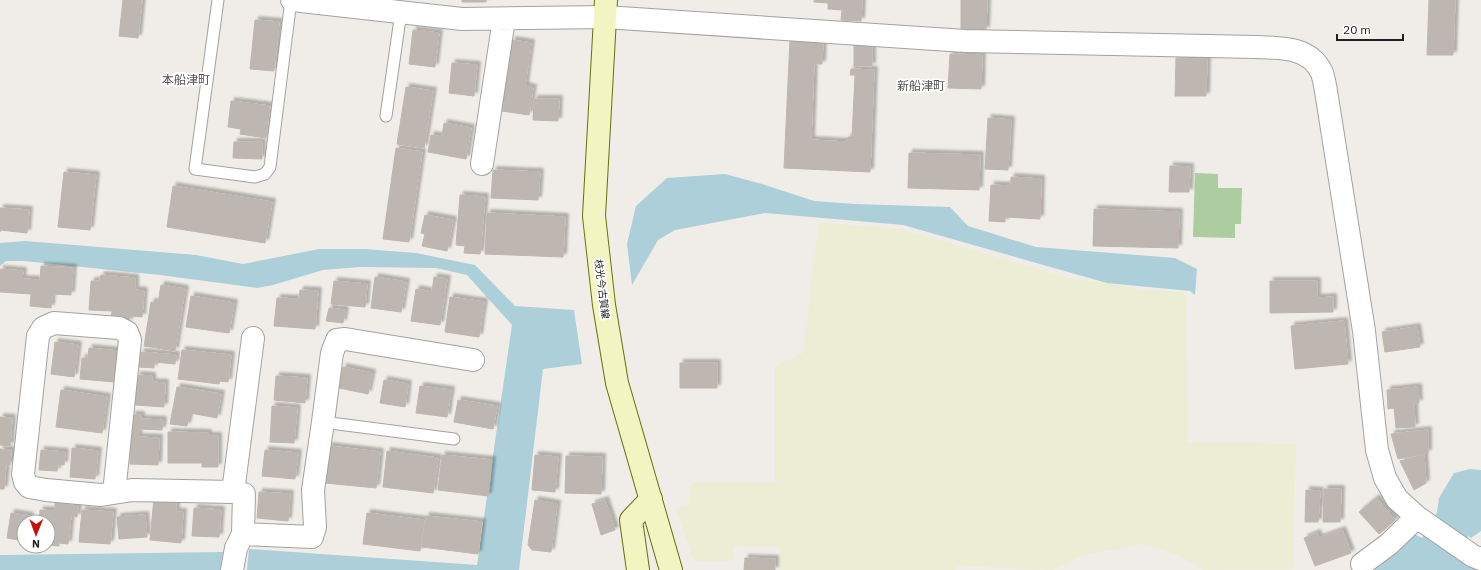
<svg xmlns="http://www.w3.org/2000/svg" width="1481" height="570" viewBox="0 0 1481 570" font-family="'IBM Plex Sans','Noto Sans JP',sans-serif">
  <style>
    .farmland { fill: #ebedd5 }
    .forest { fill: #adcca0 }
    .water { fill: #accfda }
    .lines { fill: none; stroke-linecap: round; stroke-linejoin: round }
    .river { stroke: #accfda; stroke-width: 39 }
    .building { fill: #beb7b1; stroke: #c1b5ab; filter: url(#shadow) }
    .lane-casing { stroke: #a2a2a2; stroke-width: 13 }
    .street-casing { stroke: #a2a2a2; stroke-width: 24 }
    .secondary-casing { stroke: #66710e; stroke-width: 24 }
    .lane { stroke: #fff; stroke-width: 11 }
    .street { stroke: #fff; stroke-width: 22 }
    .secondary { stroke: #f2f5c1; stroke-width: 22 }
    .labels { text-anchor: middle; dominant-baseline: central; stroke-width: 3.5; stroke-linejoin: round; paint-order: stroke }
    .street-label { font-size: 10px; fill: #212121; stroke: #fff }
    .quarter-label { font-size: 12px; fill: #545454; stroke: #fff }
  </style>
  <defs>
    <filter id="shadow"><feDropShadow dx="3.5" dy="-3.5" stdDeviation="1" flood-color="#0004"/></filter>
  </defs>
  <rect width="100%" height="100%" fill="#f0ede8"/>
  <path class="farmland" d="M819,222L901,229L1069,278L1114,284L1149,291L1186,292L1187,442L1296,444L1293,569L1204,570L1177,555L1142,544L1084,555L1054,570L957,566L955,570H780V547L733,546V561H694L676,509L688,505L692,482L775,483V366L803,353Z"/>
  <path class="forest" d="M1195,173L1218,174V188H1242L1241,224H1235V238L1193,237Z"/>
  <path class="water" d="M725,174L762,184L814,201L855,204L950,207L968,226L1036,247L1175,258L1197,269L1195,295L1190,291L1107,283L903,225L765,213L675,230L658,240L632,285L627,244L636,206L667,178Z
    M25,241L196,255L243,264L319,249H365L416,253L475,265L515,306L574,310L582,364L543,369L519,570H247L249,549L477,565L512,325L467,275L436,268L360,267L323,270L273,285L257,288L160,275L24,261H6L0,266V243Z
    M1470,469L1481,470V531L1471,538L1437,512L1439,498L1454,473Z
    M1414,534L1481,568V570H1366Z
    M223,552L220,570H0V555Z"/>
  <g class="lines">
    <path class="river" d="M1426,570L1464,505H1481"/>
  </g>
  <path class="building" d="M123,0H142L138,38L119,36Z
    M462,0H486V2H462Z
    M814,0H862L861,21L841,20L842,10L828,9V3L814,2Z
    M961,0H987L986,30L961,29Z
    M1429,0H1455L1453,55H1427Z
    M255,20L279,22L274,71L250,69Z
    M413,30L439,33L435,67L409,64Z
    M790,39L823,40L822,64H814L811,140L847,142L848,137H852L855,75H850L851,69L874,70L870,172L784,168Z
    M512,40L531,43L525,86L533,88L529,115L502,111Z
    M854,45L872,46V66H854Z
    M950,54L982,55L981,89L948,88Z
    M1176,58L1207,59L1206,96H1175Z
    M452,63L477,65L474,96L449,93Z
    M406,87L433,91L424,148L397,144Z
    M534,99H559L558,121L533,120Z
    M231,101L270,106L266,138L240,134L241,129L228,127Z
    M988,118L1011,120L1008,170L985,169Z
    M444,123L471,128L466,159L428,152L431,135L442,137Z
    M234,142H262V159L233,158Z
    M396,148L422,152L409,242L383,239Z
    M909,153L980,155L979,190L908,188Z
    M1170,166L1190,167L1189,192H1169Z
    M493,170L540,172L538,200L491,198Z
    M64,172L96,175L90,230L58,227Z
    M1011,177L1041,179L1040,219L1005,217V222L989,221L991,185L1011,186Z
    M173,186L272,202L265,243L167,227Z
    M460,195L485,197L480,254L464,253L465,246L456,245Z
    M0,208L29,210L27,233L0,230V232Z
    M1094,209L1179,212L1178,248L1093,246Z
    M487,213L565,217L563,257L485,254Z
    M425,215L453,220L447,251L422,246L425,234L421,233Z
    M41,266L73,268L71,295L52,294L51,308L30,306L31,294L0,292V269L23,271L22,279L40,280Z
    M101,275L135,278V290L144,291L142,317L130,316L129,322L111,320L112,311L89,310L91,281H100Z
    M375,277L406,282L401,312L371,308Z
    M434,277L447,279L440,325L411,321L416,289L432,292Z
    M334,281L367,284L365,307L331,304Z
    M1270,281H1317V298L1333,297V312L1270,313Z
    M161,285L185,289L175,351L144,346L151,302L158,303Z
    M300,290L318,291L315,329L274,326L277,298L299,299Z
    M191,296L234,303L229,333L186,327Z
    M450,297L484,302L479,337L445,332Z
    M329,308L345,310L343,323L326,321Z
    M1344,321L1348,364L1295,369L1291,326Z
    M1417,327L1420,347L1385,352L1382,332Z
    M55,342L78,345L74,377L51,374Z
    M89,348L118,351L114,382L80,379L82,358H88Z
    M182,350L231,355L228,382L220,381L219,384L178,379Z
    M141,352L176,355L175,364L154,362V368L139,367Z
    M680,363H717V388H680Z
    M343,367L372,373L368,394L339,388Z
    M137,375L152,376V382L165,383L164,407L135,405Z
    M276,376L307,378L305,403L274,400Z
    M384,380L408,384L405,407L380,403Z
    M420,386L451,390L447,417L416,413Z
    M177,387L221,394L217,418L190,413L187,426L170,424Z
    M1418,387L1419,403H1414L1415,427L1396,428L1394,408L1388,409L1387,390Z
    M61,390L107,397L102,433L56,427Z
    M458,400L497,406L493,429L454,422Z
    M272,406L297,408L294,443L270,442Z
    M132,415H141V419L163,420L162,430L139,429L138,437L159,438L158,465L130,464Z
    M0,417L12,418L10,446L0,445Z
    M1428,430V453L1398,459L1391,434Z
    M168,432L208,433V436H218V467H202V463H168Z
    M329,446L380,452L376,488L325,483Z
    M72,448L98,451L95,479L70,477Z
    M0,449L11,450L10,465H6L4,489H0Z
    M41,450L65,452L64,465L58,464L57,471L39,470Z
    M265,450L298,453L295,479L262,476Z
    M387,451L438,458L433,493L383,487Z
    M442,455L492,460L488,496L438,490Z
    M535,455L558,457L555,492L532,490Z
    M1424,455L1426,483L1414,490L1400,461Z
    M566,456L602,457L601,494L565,493Z
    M1324,489H1341L1340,522H1323Z
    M1306,490L1320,491L1318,522H1305Z
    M259,492L290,494L288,521L257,518Z
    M154,498L176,499V512H183L181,543L150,540Z
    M1376,498L1395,520L1379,534L1359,512Z
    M535,500L557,504L551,552L532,550L528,545Z
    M605,500L615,530L601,535L592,504Z
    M55,503L78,506L77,517L71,516L68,544L59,543V546L48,545V522H39L40,510L55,511Z
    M194,508L221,510L219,537L192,536Z
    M82,510L113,512L110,544L79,542Z
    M11,513L30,516L29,522H24V541L7,538Z
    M367,513L424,520L420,551L363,544Z
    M145,515L147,537L119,539L117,517Z
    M426,516L482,522L478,554L422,547Z
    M1342,530L1351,553L1315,566L1304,538L1317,533L1319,538Z
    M745,558L775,559V570H744Z"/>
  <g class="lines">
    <g class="lane-casing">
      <path id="lane" d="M218,0L195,169L255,177L265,174L270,167L291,0
        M386,116L401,12
        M323,422L454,439"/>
    </g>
    <g class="street-casing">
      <path id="street" d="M292,0L462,19L605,17L965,41L1255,47C1280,48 1310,46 1322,73C1324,79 1325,85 1326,91L1364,331L1377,450L1385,478L1397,499L1417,517L1473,556L1481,559
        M482,164L504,19
        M233,492L253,338
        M114,493L130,340L127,332L119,328L54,323L43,328L38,336L23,474L25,482L29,487L46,490L101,495L132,490L233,492L244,494L243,534L236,548L232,570
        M243,534L312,537L315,527L313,490L323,422L332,353L337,340L345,339L473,360
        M1362,564L1389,544L1417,517"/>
    </g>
    <g class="secondary-casing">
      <path id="secondary" d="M606,0L594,216L604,305L617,383L671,570
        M638,570L631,520L651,499"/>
    </g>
    <use href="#lane" class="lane"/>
    <use href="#street" class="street"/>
    <use href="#secondary" class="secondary"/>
  </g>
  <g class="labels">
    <g class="street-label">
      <text transform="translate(602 289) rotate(83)">枝光今古賀線</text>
    </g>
    <g class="quarter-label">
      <text x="186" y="79">本船津町</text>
      <text x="921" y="85">新船津町</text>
    </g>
  </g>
  <g transform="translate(36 534) rotate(181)"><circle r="19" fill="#ffffff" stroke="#a6a6a6"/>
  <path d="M0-3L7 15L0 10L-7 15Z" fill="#c11110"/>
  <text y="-6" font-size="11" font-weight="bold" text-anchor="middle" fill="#212121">N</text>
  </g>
  <path d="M1337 34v6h66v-6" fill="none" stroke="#212121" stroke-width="2"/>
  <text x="1343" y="34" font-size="12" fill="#212121" stroke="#ffffff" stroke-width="3" paint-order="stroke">20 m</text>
</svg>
